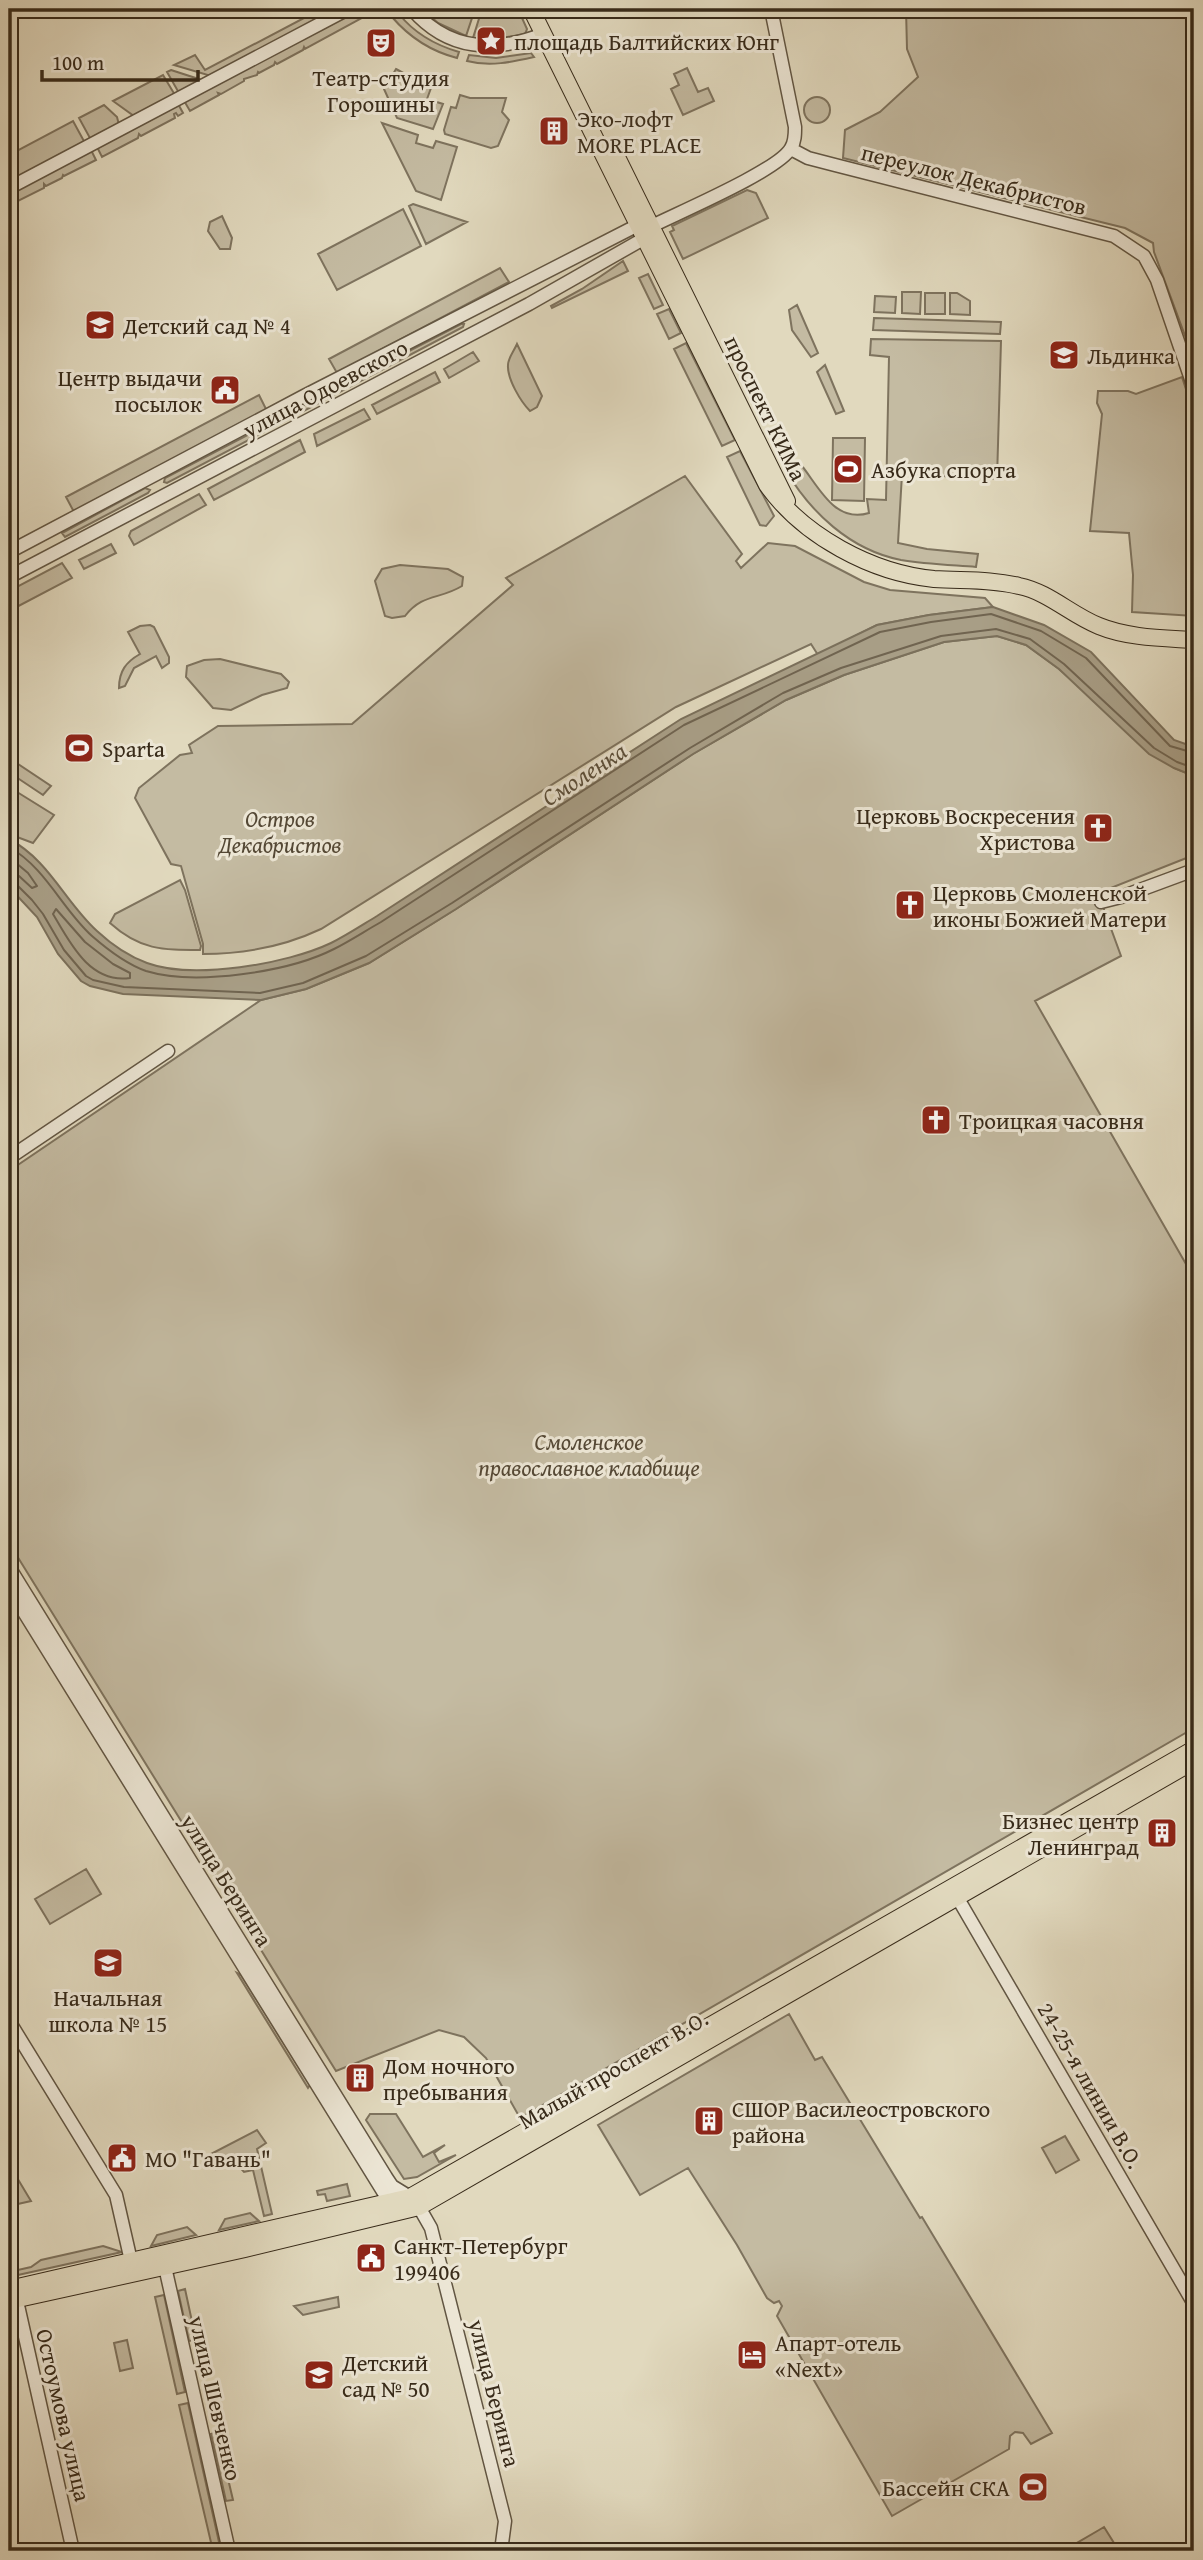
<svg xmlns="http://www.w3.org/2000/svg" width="1203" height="2560" viewBox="0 0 1203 2560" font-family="'Gentium Book Plus',serif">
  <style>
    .green { fill: #c4bba2; stroke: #7e735e; stroke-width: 2 }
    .water { fill: #a89e86; stroke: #7b705b; stroke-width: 2 }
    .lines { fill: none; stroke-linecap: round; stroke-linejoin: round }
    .shore { stroke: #706450; stroke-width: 2 }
    .minor-casing { stroke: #625643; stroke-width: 15 }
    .major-casing { stroke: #382b1a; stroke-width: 18 }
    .minor { stroke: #ece6d5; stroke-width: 12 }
    .major { stroke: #e1d9be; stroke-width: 16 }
    .labels { text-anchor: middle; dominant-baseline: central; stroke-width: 6; stroke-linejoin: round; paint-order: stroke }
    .poi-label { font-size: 23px; fill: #382b1a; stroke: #ece6d5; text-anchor: start }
    .street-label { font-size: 23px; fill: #382b1a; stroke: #ece6d5 }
    .park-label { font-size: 23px; font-style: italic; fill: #544835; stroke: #ece6d5 }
    .water-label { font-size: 24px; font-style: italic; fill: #5a4e3a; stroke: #ece6d5 }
  </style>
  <rect width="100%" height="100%" fill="#e1d9be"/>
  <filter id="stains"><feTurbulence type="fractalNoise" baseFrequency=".00286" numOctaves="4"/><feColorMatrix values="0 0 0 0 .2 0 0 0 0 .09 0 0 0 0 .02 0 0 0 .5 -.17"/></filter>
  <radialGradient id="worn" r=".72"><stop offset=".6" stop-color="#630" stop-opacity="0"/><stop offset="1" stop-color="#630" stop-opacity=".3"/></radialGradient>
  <path class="green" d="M303,9H317L322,17L211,76L174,65L195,55L205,70L306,17Z
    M356,9H371L373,12L305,49L304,47L303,50L277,64L275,62L274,65L259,73L258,72L257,75L244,79V81L221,94L218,93L219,95L190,111L183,99Z
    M422,9H475L466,36L438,23Z
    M482,9H518L527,29L525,34L490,40L473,38Z
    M906,9H1194V360L1154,252L1153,243L1125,228L843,158L845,130L880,112L918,77L907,49Z
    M399,14C415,34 435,45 459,52L457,58C430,51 410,38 392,17Z
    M531,53L534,57C512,62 490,67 467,61L469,55L496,58Z
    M687,68L698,92L708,88L714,101L683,115L671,89L679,85L674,74Z
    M396,69L431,88L427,99L443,104L433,129L397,118L384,89Z
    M171,70L205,81L179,93L167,72Z
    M163,75L175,95L134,116L113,101Z
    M460,95L470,98H506L502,112L509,120L498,146L491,148L445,134L444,130L451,107L456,108Z
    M804 110a13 13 0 1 1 26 0a13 13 0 1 1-26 0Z
    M177,102L183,113L178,116L176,113L174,114L175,118L141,136L139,134L138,138L102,157L96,145Z
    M104,105L117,117L119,125L91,140L79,118Z
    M73,121L85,143L9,183V155Z
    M382,123L418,135L416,143L433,148L436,141L457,147L441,200L416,191Z
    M90,148L96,160L64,176L63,175L62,178L46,186L44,184V188L16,202L10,190Z
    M747,190L756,193L768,218L683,259L670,232L674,230L672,226Z
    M413,204L467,222L426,244L409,206Z
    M403,209L421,246L337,290L318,254Z
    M222,216L232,238L230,249H220L208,231L210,222Z
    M623,261L628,271L552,308L551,306L582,289Z
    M500,268L509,282L337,373L329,359Z
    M648,274L663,305L654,309L639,278Z
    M902,292H921L920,314L902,313Z
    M925,293H945V314H925Z
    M950,293H957L970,301V315L950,314Z
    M875,296L896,297L895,313L874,312Z
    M797,305L818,353L811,357L792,330L789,310Z
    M669,309L681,333L669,339L657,314Z
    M874,318L1001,322L1000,334L873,330Z
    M461,324H464L463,327L167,483L164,482L165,478Z
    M871,339L1001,341L997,479L902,474L898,543L927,549L978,554L976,567C951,565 925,564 901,560C850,550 810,512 785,469L790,463L798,461C818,484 833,524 869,513L867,499L886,500L889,357L870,355Z
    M686,343L735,440L722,446L674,349Z
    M517,344L542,396L537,407L530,411C521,402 507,379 508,365C508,358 514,351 517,344Z
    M473,352L479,361L449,378L444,369Z
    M825,365L844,411L836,414L817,372Z
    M435,372L440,382L377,414L372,405Z
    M1182,377L1194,414V616L1132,612L1133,575L1129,533L1090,531L1102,414L1097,403L1098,391H1128L1136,394Z
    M259,395L267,411L74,512L66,497Z
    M364,409L370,419L317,446L314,434Z
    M833,438H865L864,501L832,500Z
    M300,440L305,452L214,500L208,489Z
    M740,451L774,516L766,526L760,525L727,457Z
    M685,476L742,554L736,561L741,568L768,543L795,546L864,582L890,590L985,598L993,607L929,615L877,625L818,655L811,644L676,707L321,929C285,946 243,954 203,954V944L181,866L171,864L135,798L139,788L180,755L192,753L189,745L218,726L352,724L513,585L506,578Z
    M145,488L150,490L148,493L65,537L62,533Z
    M199,494L206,505L134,545L129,536L131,531Z
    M111,544L116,553L84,569L79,560Z
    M62,563L72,578L9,611V591Z
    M400,565L448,569L463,577L462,586C439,600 423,593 405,616L392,618L385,616L375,581L382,569Z
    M150,625L154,627L169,657V663L162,668L156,656L134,668L125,686L119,688C119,671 126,662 140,654L128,632L140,626Z
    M997,636L1026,645L1059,669L1174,768L1194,776V855L1098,893L1121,956L1035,1001L1194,1278V1728L520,2118L486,2058L464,2037L439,2030L336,2071L9,1543V1171L261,1000L306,989L369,963L456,909L693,754L786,700L844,675L944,642Z
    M220,659L281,674L289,682L287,688L262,695L231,710L213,708L186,677L187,666L204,660Z
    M15,762L51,786L43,795L10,773Z
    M9,787L54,815L33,843L9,834Z
    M180,880L185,890L201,946L200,950C162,950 140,950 110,923L115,914Z
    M86,1869L101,1894L50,1924L35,1899Z
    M237,1973L241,1975L310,2085L308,2088Z
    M789,2014L815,2060L822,2057L920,2218L922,2217L1052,2433L1031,2444L1023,2433L1015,2432L1010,2436L1009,2449L892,2516L777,2316L782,2306L779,2301L774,2303L767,2298L737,2245L688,2168L640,2195L598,2125Z
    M370,2114H396L423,2157L445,2145L434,2153L439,2162L456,2155L417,2177L404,2179L366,2120Z
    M257,2130L266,2143L257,2149L272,2214L264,2216L253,2170L244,2172L234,2161L216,2169L209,2155Z
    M1065,2136L1079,2160L1056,2173L1042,2148Z
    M9,2164L10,2166L31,2201L9,2206Z
    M347,2184L350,2196L327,2201L325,2194L318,2195L317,2191Z
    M250,2213L259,2221L219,2230L225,2219Z
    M187,2227L196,2235L151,2246L157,2235Z
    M103,2246L122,2252L9,2277V2267L18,2270L31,2267L41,2260Z
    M185,2289L196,2340L189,2341L178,2291Z
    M164,2295L185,2392L177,2394L155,2297Z
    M338,2297L339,2307L303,2315L294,2306Z
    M127,2340L133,2368L120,2371L114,2343Z
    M188,2403L221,2551H213L179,2405Z
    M217,2432L233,2500L226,2501L211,2434Z
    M1104,2527L1119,2551H1063L1099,2530Z"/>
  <path class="water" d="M993,607L1044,625L1091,652L1174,740L1194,747V776L1174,768L1149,754L1059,669L1026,645L997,636L944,642L844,675L786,700L693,754L456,909L369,963L306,989L261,1000L123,994L90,986L81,981L58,954L37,917L9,887V839C49,860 65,902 97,931C112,945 128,956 147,963C193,980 287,964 331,943C347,935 362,925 377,916L681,719L877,625L929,615Z"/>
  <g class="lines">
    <path class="shore" d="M9,847C46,868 62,909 92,936C108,950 126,964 146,971C195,986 289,972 334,949C350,941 365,931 381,922L684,725L880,632L931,622L991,614L1041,631L1086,658L1170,746L1194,753
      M9,857L28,873L37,886L32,888L19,876L9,874
      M9,883L16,884L32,900L43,914L64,950L86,976L93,980L124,987L260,993L303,983L366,956L452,903L690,748L783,693L841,668L941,636L996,629L1030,639L1064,664L1154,748L1177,762L1194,768
      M56,909L85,942L113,964L130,973V978C90,984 70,943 53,914Z"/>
    <g class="minor-casing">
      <path id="minor" d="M412,9C448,51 495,53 543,34
        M791,149L808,158L835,165L1114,236L1144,256L1157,280L1194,388
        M9,188L348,9
        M9,552L304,396L638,225L652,226C680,212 779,170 791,148C795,142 795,134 795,127L771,9
        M9,577L529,304L645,238L648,233
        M1101,902L1121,897L1194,870
        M9,1158L168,1051
        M9,1567L386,2177L392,2186L410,2197L419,2207L431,2228L505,2521L501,2551
        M9,1588L384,2193L393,2203H398
        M953,1890L1194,2304
        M9,2021L116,2195L131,2261
        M163,2258L229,2551
        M15,2292L73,2551"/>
    </g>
    <g class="major-casing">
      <path id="major" d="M531,9L767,485C803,536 872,573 934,579C962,581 991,579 1019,586C1049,592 1071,615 1099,626C1128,638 1164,638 1194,640
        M614,151L787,501
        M9,2289L410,2197L1194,1749
        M9,2301L245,2249L419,2207L1194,1761"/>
    </g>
    <use href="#minor" class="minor"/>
    <use href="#major" class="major"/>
  </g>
  <defs>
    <g id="sight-square" transform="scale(1.575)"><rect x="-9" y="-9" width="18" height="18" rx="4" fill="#8f2418" stroke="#ece6d5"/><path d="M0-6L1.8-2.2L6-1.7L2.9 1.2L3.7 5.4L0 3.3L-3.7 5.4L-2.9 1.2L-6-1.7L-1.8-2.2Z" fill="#fff"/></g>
    <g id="theatre-square" transform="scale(1.575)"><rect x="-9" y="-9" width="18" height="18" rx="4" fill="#8f2418" stroke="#ece6d5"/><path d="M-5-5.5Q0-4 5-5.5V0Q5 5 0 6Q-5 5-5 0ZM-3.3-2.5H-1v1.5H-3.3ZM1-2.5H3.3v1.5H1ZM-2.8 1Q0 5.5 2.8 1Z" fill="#fff"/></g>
    <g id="building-square" transform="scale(1.575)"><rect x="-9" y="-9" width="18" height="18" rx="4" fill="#8f2418" stroke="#ece6d5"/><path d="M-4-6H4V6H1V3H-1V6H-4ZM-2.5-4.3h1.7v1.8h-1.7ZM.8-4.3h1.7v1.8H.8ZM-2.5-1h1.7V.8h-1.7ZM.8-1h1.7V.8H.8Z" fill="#fff"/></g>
    <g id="school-square" transform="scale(1.575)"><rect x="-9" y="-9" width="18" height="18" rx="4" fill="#8f2418" stroke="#ece6d5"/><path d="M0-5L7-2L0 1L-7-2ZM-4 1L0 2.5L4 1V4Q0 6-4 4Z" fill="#fff"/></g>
    <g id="civic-square" transform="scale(1.575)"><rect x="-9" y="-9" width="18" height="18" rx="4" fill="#8f2418" stroke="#ece6d5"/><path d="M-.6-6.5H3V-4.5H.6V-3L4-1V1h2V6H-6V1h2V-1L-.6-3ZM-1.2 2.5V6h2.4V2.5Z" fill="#fff"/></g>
    <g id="stadium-square" transform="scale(1.575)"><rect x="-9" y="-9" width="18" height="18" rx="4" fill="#8f2418" stroke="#ece6d5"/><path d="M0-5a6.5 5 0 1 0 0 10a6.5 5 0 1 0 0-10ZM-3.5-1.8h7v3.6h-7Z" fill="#fff"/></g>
    <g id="church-square" transform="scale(1.575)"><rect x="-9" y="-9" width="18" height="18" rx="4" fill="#8f2418" stroke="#ece6d5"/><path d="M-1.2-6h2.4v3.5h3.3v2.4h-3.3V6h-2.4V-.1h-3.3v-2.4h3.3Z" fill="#fff"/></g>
    <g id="hotel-square" transform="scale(1.575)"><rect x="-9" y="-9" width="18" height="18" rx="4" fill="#8f2418" stroke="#ece6d5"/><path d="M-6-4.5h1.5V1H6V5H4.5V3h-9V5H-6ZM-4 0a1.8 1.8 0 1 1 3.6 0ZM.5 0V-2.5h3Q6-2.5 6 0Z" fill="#fff"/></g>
  </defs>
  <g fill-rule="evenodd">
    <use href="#sight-square" x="491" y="41"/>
    <use href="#theatre-square" x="381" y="43"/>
    <use href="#building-square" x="554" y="131"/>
    <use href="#school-square" x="100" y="325"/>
    <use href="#school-square" x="1064" y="355"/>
    <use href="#civic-square" x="225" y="390"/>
    <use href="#stadium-square" x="848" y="469"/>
    <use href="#stadium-square" x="79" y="748"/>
    <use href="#church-square" x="1098" y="828"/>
    <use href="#church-square" x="910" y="905"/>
    <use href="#church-square" x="936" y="1120"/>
    <use href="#building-square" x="1162" y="1833"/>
    <use href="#school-square" x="108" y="1963"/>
    <use href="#building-square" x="360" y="2078"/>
    <use href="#building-square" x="709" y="2121"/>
    <use href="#civic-square" x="122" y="2158"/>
    <use href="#civic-square" x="371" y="2258"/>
    <use href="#hotel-square" x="752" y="2355"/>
    <use href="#school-square" x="319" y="2375"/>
    <use href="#stadium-square" x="1033" y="2487"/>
  </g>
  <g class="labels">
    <g class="poi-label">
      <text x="514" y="41">площадь Балтийских Юнг</text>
      <text x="381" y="77" text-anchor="middle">Театр-студия<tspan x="381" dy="26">Горошины</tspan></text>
      <text x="577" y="118">Эко-лофт<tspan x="577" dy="26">MORE PLACE</tspan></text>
      <text x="123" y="325">Детский сад № 4</text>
      <text x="1087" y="355">Льдинка</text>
      <text x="202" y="377" text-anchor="end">Центр выдачи<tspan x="202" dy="26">посылок</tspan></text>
      <text x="871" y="469">Азбука спорта</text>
      <text x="102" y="748">Sparta</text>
      <text x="1075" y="815" text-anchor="end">Церковь Воскресения<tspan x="1075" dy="26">Христова</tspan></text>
      <text x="933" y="892">Церковь Смоленской<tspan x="933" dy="26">иконы Божией Матери</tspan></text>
      <text x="959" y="1120">Троицкая часовня</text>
      <text x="1139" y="1820" text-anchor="end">Бизнес центр<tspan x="1139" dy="26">Ленинград</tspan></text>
      <text x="108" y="1997" text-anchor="middle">Начальная<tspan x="108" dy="26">школа № 15</tspan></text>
      <text x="383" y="2065">Дом ночного<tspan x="383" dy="26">пребывания</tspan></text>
      <text x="732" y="2108">СШОР Василеостровского<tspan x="732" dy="26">района</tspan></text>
      <text x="145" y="2158">МО "Гавань"</text>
      <text x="394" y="2245">Санкт-Петербург<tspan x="394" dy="26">199406</tspan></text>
      <text x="775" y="2342">Апарт-отель<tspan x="775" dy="26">«Next»</tspan></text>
      <text x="342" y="2362">Детский<tspan x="342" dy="26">сад № 50</tspan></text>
      <text x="1010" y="2487" text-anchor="end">Бассейн СКА</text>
    </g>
    <g class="street-label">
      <text transform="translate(974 179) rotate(14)">переулок Декабристов</text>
      <text transform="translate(325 388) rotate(-28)">улица Одоевского</text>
      <text transform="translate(766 408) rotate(64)">проспект КИМа</text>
      <text transform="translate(227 1880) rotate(58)">улица Беринга</text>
      <text transform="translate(613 2069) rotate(-30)">Малый проспект В.О.</text>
      <text transform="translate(1091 2085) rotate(60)">24-25-я линии В.О.</text>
      <text transform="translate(495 2393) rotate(76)">улица Беринга</text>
      <text transform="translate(216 2398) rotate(77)">улица Шевченко</text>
      <text transform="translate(64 2415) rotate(77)">Остоумова улица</text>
    </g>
    <g class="park-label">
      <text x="280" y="818">Остров<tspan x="280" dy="26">Декабристов</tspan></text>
      <text x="589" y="1441">Смоленское<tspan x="589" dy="26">православное кладбище</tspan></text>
    </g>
    <g class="water-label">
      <text transform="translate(584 774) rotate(-33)">Смоленка</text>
    </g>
  </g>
  <rect width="1203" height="2560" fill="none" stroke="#e1d9be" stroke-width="35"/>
  <rect x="10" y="10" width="1182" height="2539" fill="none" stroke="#382b1a" stroke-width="3.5"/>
  <rect x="18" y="18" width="1168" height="2525" fill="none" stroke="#382b1a" stroke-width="2"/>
  <path d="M42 70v10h156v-10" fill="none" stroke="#382b1a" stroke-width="3.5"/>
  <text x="52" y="70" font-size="21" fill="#382b1a" stroke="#ece6d5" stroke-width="5" paint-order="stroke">100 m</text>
  <rect width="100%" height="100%" filter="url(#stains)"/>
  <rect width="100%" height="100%" fill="url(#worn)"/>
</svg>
